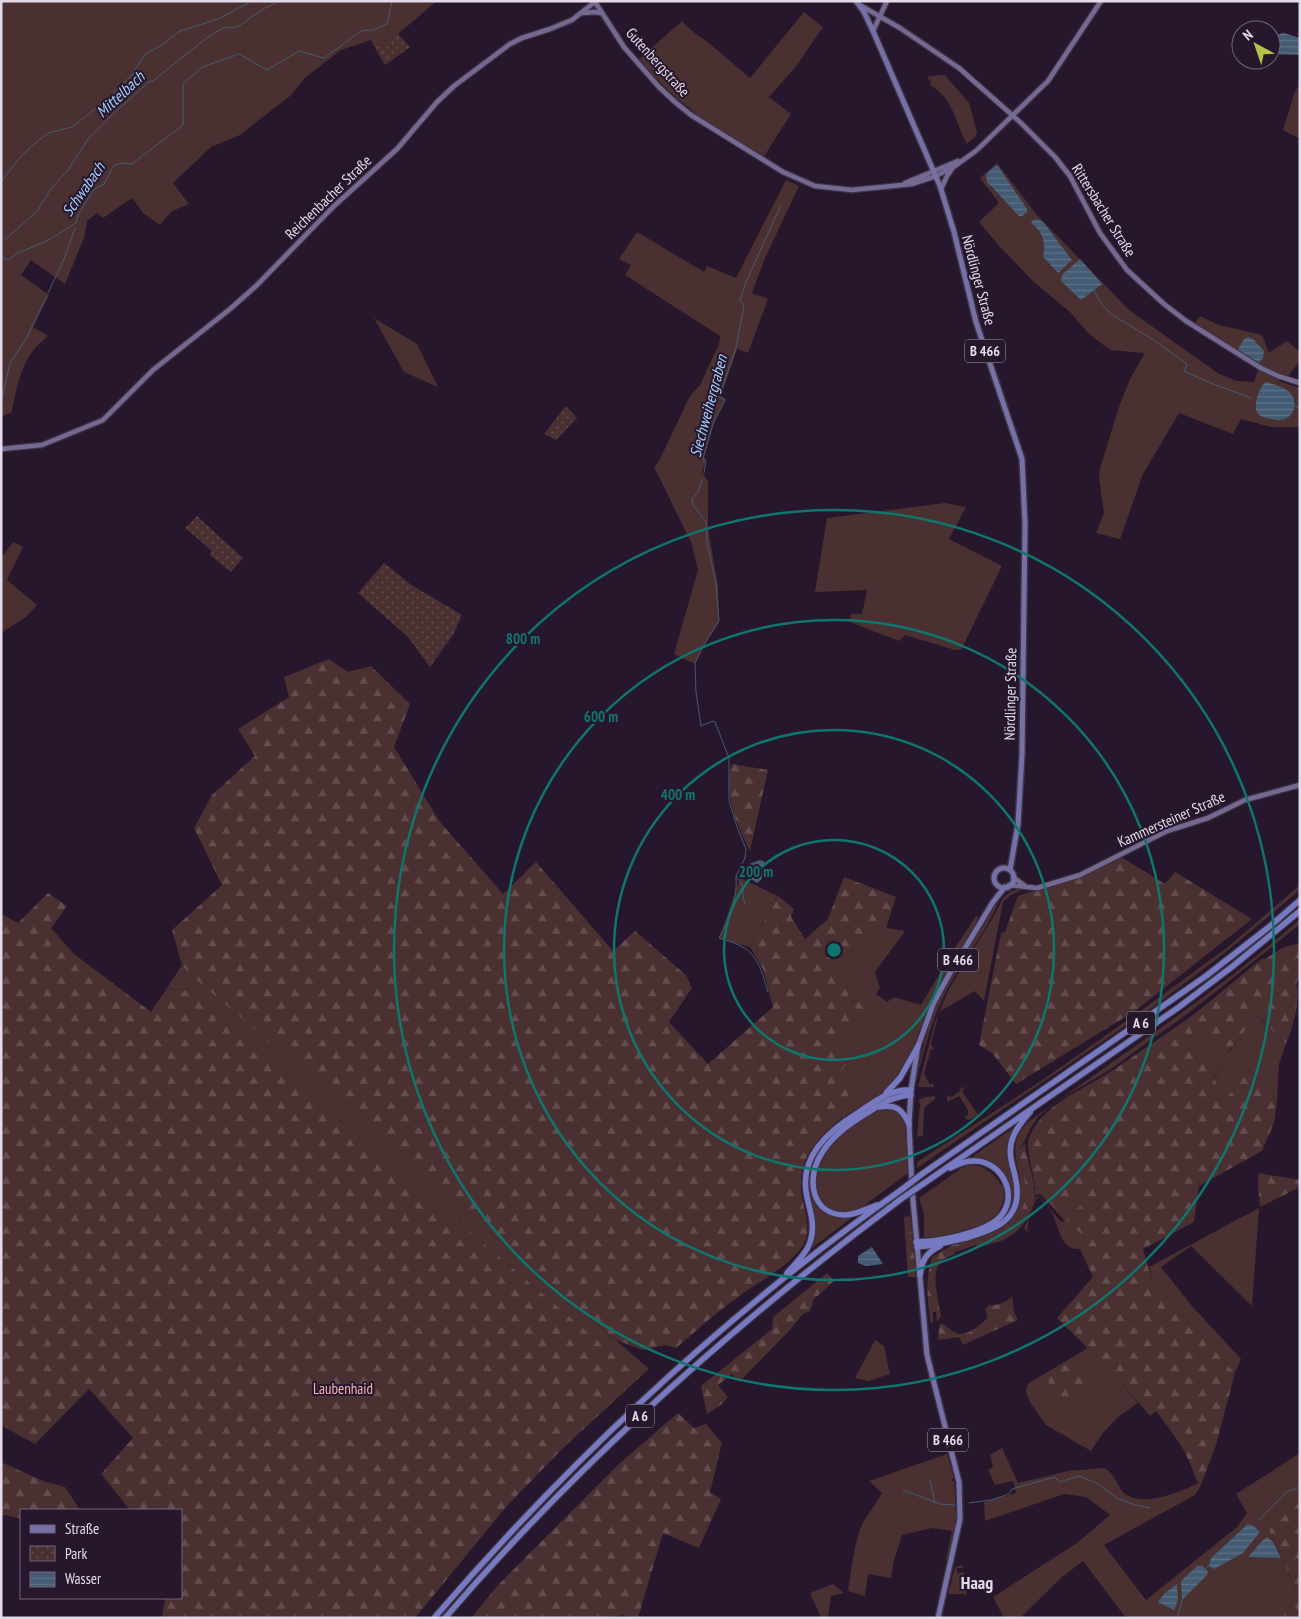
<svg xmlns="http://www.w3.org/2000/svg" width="1301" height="1619" viewBox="0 0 1301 1619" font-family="'PT Sans Narrow',sans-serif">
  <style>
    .grass { fill: #4a3030; fill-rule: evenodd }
    .forest { fill: url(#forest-firs) }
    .park { fill: url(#park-dots) }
    .water { fill: url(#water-rules) }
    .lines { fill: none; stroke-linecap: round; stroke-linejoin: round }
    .stream { stroke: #435b73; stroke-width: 1 }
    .secondary-casing { stroke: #3d3344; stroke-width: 7 }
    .primary-casing { stroke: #3d3344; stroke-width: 8 }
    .highway-casing { stroke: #3d3344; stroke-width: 8 }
    .secondary { stroke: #746991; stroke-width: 4.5 }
    .primary { stroke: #7570a5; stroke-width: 5 }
    .highway { stroke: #777ac0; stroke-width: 5.5 }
    .highway-bridge-casing { stroke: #3d3344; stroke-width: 8; stroke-linecap: butt }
    .highway-bridge { stroke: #777ac0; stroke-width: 5.5 }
    .ring { fill: none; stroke: #0f766e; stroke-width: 2.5 }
    .labels { text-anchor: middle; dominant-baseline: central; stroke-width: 4; stroke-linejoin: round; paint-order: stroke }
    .shield { fill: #26172d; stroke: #aba0b1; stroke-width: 1 }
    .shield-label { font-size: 14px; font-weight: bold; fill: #e4dbea }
    .street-label { font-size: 15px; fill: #e4dbea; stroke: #26172d }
    .park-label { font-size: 15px; fill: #f7b4b4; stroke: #26172d }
    .water-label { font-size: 16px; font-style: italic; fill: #a2cffc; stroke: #26172d }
    .quarter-label { font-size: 18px; font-weight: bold; fill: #e4dbea; stroke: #26172d }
    .centre { fill: #0f766e; stroke: #26172d; stroke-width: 2.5 }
    .ring-label { font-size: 15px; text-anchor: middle; font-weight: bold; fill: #0f766e; stroke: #26172d; stroke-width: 4; stroke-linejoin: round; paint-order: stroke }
  </style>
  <defs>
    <pattern id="forest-firs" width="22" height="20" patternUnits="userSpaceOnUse" patternTransform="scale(1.25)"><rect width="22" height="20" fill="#4a3030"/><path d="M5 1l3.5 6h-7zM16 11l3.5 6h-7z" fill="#644d4e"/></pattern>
    <pattern id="park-dots" width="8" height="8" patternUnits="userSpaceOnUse" patternTransform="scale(1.25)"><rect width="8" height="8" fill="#4a3030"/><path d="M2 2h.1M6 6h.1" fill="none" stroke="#644d4e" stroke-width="1.8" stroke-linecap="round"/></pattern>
    <pattern id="water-rules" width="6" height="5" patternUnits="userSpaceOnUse" patternTransform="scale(1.25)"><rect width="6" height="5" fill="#435b73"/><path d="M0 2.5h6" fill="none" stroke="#5e7287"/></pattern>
  </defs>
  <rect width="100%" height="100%" fill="#26172d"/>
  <path class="grass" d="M1,1H437L398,34L375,48L371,40L341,50L306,77L290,96L240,135L211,147L173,183L189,204L172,211L160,225L144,214L132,198L103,218L97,213L87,221L84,238L65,284L31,260L21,275L49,295L33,327L48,336C43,341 37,345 33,351C21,365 15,394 12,412L1,417V129L3,128L1,127Z
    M804,12L823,27L797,65L769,97L791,114L763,158L695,114L690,108L677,99L638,60L682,21L692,31L709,43L750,78Z
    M940,75H945L969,103L977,132L975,137L967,144C954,121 955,100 930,85L931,82L927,77Z
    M1300,83V139L1283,130L1294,94Z
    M997,163L1037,215L1129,310L1219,374L1237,381L1254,382L1258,370L1192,327L1200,316L1219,325L1262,335L1269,353L1287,341L1300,352V361L1288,376L1265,368L1281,382L1300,388V427H1271L1241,419L1233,434L1179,413L1143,474L1120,539L1096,533L1104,513L1099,478L1100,468L1120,404L1130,379L1145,353L1110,350L1088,333L1070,312L1034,282L1001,248L979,222L999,203L980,178ZM995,166L1027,209L1019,215L991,187L986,174ZM1031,223H1044L1056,240L1058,273L1044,258C1046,242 1043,234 1031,223Z
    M786,180L799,186L765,258L752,293L768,299L748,353L737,349L721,396L726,399L713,425L704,456L706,461L702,472L708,481V528L718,587L719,622L705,643L695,664L674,654L698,570L691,542L654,467L659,461L690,396L700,385L719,344L720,336L625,275L631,265L619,259L637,232L704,272L707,266L736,278Z
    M374,318L417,344L438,387L404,372Z
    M945,503L966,507L949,539L1002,566L961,650H955L905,635L899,641L850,622L851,614H862L867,590L815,592L827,518Z
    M13,542L23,547L7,580L37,605L26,617L1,633V558Z
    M740,878L778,896L750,947L719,939Z
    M1300,885V890L1226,952L1156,1005L917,1168V1162L920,1160L1041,1081L1146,1007L1229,946Z
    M1021,888V890L1011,895L1003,902L984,1001L975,991L939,1012L931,1044L934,1050L931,1049L924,1074L930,1085L933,1083L934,1087H918L935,1022L949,989L995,914L1003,898L1010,892Z
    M1000,899C987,931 964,958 948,988C932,1017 924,1050 916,1082C921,1054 927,1026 939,1000C955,966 978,933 998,901Z
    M976,916H978L975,927C960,954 942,979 929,1007C917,1033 911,1064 891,1085C878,1098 861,1106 846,1115L842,1104L838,1076L846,1065L839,1040L869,999L851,1001L837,959L877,936L886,928L905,931L875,972L880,988L876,994L887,1002L894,997L921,1005L953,951Z
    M1300,919V924C1262,955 1225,985 1187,1014C1166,1030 1143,1045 1122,1061C1096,1081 1064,1093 1040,1115C1028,1127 1028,1140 1018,1150C1024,1176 1032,1199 1015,1222C1011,1229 1002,1233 1001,1241L978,1248L976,1245L955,1252V1255H952V1251L969,1244L968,1241C1001,1232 1027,1219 1019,1179L1020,1178C1015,1155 1010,1141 1028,1122C1119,1056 1215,994 1300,919Z
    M182,965L649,1369L640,1377L189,991L167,988Z
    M1254,1013L1286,1044L1279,1064L1277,1101L1250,1070L1227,1097L1213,1079L1234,1057H1230L1213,1071L1187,1050L1201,1040L1211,1038L1228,1053L1242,1035Z
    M963,1087L964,1089L962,1091L978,1115L969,1120L966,1119L965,1116L968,1115V1110L959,1096L947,1102V1095L952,1097L961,1090L960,1088Z
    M903,1093L880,1101L866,1110L817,1157L813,1163L809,1183L812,1195L816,1203L821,1208L854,1216L812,1248L815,1229L807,1193L810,1160L838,1127L890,1095Z
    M935,1096V1099L925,1107L924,1111L923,1137L921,1136L917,1137L920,1104L918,1100L925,1097Z
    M891,1108L899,1112L905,1124L908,1173L861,1208C827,1222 805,1195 819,1162C825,1149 839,1132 852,1125C855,1123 859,1122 863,1120C872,1114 879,1109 891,1108Z
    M1013,1128L1007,1146L1009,1163L1014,1186V1200L1008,1213L998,1224L930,1244L997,1221L1010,1192C999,1174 994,1156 969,1159Z
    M968,1165C984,1164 994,1173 1002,1186H1004C1006,1222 983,1225 954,1233C944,1236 934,1240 924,1239V1214L919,1198L960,1169Z
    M1035,1187L1072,1202L1080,1199L1083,1204L1068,1215L1085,1237L1079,1247L1080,1249C1060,1251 1059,1226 1052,1213C1049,1208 1044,1202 1039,1197L1036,1199C1033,1210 1026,1222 1028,1232L1024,1228L1031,1213L1035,1197L1038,1196L1040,1197L1061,1222L1065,1221L1042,1196L1039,1194L1035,1195Z
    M1259,1208L1252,1306L1191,1246L1161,1267L1192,1306L1241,1359L1235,1373L1152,1281L1149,1267Z
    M875,1340L884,1346L890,1374L868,1381L855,1378Z
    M1088,1348L1112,1372L1138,1403L1118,1417L1102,1434L1091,1451L1046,1425L1030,1402L1026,1392L1027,1386L1029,1383Z
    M1002,1448L1018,1483L1068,1471L1104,1468C1115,1473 1116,1484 1123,1492C1140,1509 1180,1492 1198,1483L1201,1485L1195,1495L1104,1545L1146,1600L1237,1527L1247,1513L1236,1494L1300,1453V1501L1269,1530L1296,1589L1271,1618H1126L1083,1561L1062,1577L1020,1618H1004L993,1597L1077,1543L1110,1515L1086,1497L1064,1494L985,1521L984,1502L1016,1493L1013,1481L995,1485L988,1470L993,1467L990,1455Z
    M947,1454L954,1479H952V1481H954L956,1515L957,1516V1519L954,1520L956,1522L949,1560H946L952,1531L932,1528L902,1535L894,1560L891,1578L868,1574L865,1596L848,1591C851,1573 855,1534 865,1519C871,1510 877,1502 882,1493L869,1481Z
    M963,1565V1568H957V1573L964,1572L967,1595L963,1594H948L955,1567Z
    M833,1584L844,1593L831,1596L828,1618H821L810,1593Z"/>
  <path class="forest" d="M329,659L348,672L371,666L410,704L394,747L440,822L503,894L536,862L613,951L635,931L686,975L692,988L669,1022L708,1064L773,1007L763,969L750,947L778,896L794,909L791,917L805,939L828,919L844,877L896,897L886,928L877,936L837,959L851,1001L869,999L883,1007L839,1040L846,1065L838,1076L853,1090L842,1104L846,1115C818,1135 795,1160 802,1197C805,1213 812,1230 803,1245C789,1267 761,1280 741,1295C718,1311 697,1330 676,1348L666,1345L643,1350L616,1340L190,974L182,965L172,930L222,885L194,828L212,795L255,756L238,729L289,697L284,677Z
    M732,764L768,770L750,851C737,826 723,792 732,764Z
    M1121,857L1165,884L1175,872L1252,919L1135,1011L1016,1084L992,1053L979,1045L1001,933L1005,932L1018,896L1070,880Z
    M48,893L67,906L51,928L74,954L151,1012L167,988L189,991L640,1377L563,1448L506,1507L415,1618H162L165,1598H181V1510H130L101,1474L133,1438L89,1389L35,1444L1,1425V914L18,923Z
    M1300,943V975L1296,984C1301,999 1293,1028 1286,1044L1255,1013L1242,1035L1227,1053L1211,1038L1201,1040L1187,1050L1213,1071L1230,1057L1234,1058L1213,1078L1227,1097L1250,1070L1277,1101L1274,1123L1262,1151L1199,1186L1194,1222L1143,1249L1152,1281L1235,1373L1216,1445L1201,1485C1195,1481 1195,1474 1192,1468C1184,1447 1170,1429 1156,1411L1150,1416L1112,1372L1057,1318L1093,1277L1079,1247H1076L1085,1237L1066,1221L1069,1218L1068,1215L1083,1204L1080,1200L1075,1204L1071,1202L1058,1212L1039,1188L1035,1187C1034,1174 1025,1149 1029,1138C1040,1106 1084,1089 1110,1072C1136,1055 1161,1037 1186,1020C1212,1001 1237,978 1263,958L1265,959L1282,948Z
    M1025,1143C1026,1157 1032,1171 1034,1185C1037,1211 1024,1230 1001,1241C1002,1233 1011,1229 1015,1222C1032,1199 1024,1176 1018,1150Z
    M1259,1173L1300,1180V1187L1260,1207L1258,1183Z
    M910,1216L916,1277H908L904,1217Z
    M968,1241L969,1244L952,1251V1255C949,1257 944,1258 942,1261C929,1271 939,1302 941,1316L937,1322L936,1312H933V1322L931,1323C927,1302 925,1278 932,1257L952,1245Z
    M827,1273L834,1281L814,1299L810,1311L803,1314L788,1332L739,1382L732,1374L718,1385L728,1397L722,1404L707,1414L701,1386L772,1329L773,1317Z
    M1012,1296L1014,1312L1018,1320L963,1345L959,1337L938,1340L939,1327L941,1323C946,1325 947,1327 951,1330C964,1341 978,1326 988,1318L985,1309L989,1305C997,1306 1007,1302 1012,1296Z
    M1067,1364L1089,1384L1091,1393L1069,1403L1049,1383L1046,1375Z
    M678,1413L694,1428L706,1424L722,1443L710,1492L721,1499L699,1548L663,1533L638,1618H631L625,1615L604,1618H471L498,1585L619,1464Z
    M1,1462L43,1481L65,1487L80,1510H21V1519L6,1515L1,1516Z
    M1300,1501V1618H1271L1296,1589L1269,1530Z"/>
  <path class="park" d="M398,34L410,47L385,65L375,48Z
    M566,406L577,418L556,440L544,434Z
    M197,516L243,558L231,572L210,555L212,551L185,528Z
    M384,563L410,584L462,615L453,635L430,667L408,637L358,593Z"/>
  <path class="water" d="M1284,33L1300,38V55L1271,54C1271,42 1271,35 1284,33Z
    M995,166H998L1027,209V212L1022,216H1019L987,182L986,174Z
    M1038,219L1044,223L1072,260L1058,273L1043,257C1046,242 1043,233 1031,223L1033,220Z
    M1080,259L1102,284L1081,300L1061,281L1062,275Z
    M1248,337L1253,339L1264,351L1263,358L1258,363L1237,351L1244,339Z
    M1266,382C1272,384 1282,386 1288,391C1299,399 1296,419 1280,420C1278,421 1275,419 1272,419C1262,417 1254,416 1256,403C1257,396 1260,386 1266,382Z
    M760,860L765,862L761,880L757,883L746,876L744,873L749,864Z
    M872,1247L883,1264L866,1266L858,1263V1256Z
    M1248,1524L1254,1526L1260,1532L1243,1553L1214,1569L1209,1566L1211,1558Z
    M1267,1537L1273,1542L1281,1558L1248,1557L1262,1541Z
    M1197,1566H1203L1208,1572L1207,1575L1182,1600L1181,1581Z
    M1177,1584L1178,1600L1174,1610L1158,1602L1164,1594Z"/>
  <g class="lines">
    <path class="stream" d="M1,182L20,157L40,139L49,133L72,127L105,101L132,75L145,54L162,45L180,31L218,19L252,1
      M5,240L37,211L50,190L68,170L88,139L113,114L149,82L154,80L208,37L223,28L237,27L263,9L280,1
      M1,243H2
      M1,257L9,260L16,254L47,241L76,223L78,215L93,190L104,184L114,165L124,163L132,164L183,125V84L202,67L239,54L267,70L299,51L324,58L361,31L373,30L387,24L392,1
      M1094,290L1100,302L1111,314L1152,339L1187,364L1184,371L1208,382L1251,398
      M48,293L64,259L75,228
      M1,403L10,363L27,337L47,296
      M1295,406L1300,408
      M704,473L706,461L703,459L704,455L714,421L725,400L719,397L736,348L744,306L740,300L747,280L781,205
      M702,480L698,492L692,499L693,505L706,522L707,543L716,584L719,621L705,643L695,663L696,692L701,726L713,721L715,722L729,758V800L737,827L746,849L745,858L736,876C748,889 740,891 745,904
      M736,876C738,899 729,918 719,938C755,948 758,958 768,992
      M930,1479L935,1503
      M903,1490L940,1504L955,1505
      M969,1503L991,1500L1009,1494L1012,1489L1055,1477L1059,1482L1079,1476L1098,1484L1117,1498L1135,1505L1150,1508
      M1258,1521L1286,1492L1300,1487
      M1205,1569L1209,1566
      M1178,1616L1182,1600"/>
    <g class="secondary-casing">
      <path id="secondary" d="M595,2L624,47L658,86L675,102L691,115L783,172L815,186L852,190L912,184L936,176L955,166L977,150L1048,81L1101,1
        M858,4L900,28L959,68L1021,123L1055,157L1070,176L1100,233L1127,270L1164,304L1186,321L1261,368L1278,376L1300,383
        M583,13L594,12L602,13
        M873,31L887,1
        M905,183L958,161
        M941,189L947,176L952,169
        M1,449L42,445L103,420L153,370L230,309L256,286L334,206L397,149L437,102L454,86L510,44L522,38L550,29L572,20L596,1
        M1013,877L1025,886
        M1009,885L1037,888L1080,875L1167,831L1208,818L1245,800L1300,785"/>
    </g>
    <g class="primary-casing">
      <path id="primary" d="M856,1L864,12L873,31L940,186L954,232L976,322L1022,459L1025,524L1022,755L1018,824L1010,870
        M994 878a10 10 0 1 1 20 0a10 10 0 1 1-20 0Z
        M938,1618L960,1519L959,1482L927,1355L912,1189L909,1124L911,1090L918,1046L934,1002L950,973L993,902L1005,887"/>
    </g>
    <g class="highway-casing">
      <path id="highway" d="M886,1093L900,1078L918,1046
        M879,1107C896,1104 902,1109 909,1124
        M922,1174L1206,976L1269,927L1300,900
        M923,1184L1179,1007L1233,966L1300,911
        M877,1205C866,1209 856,1215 844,1215C812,1214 807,1181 819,1158C830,1137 849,1124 869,1112C882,1103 894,1096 911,1095
        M916,1242C938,1242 985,1233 1000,1217C1020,1195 1001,1159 972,1161C964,1161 957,1165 950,1168
        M917,1247C934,1246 949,1242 966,1238C991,1231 1019,1222 1017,1190C1017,1181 1014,1172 1012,1164C1006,1142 1016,1128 1030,1112
        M787,1273C796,1263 808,1252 811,1239C815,1224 810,1211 807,1197C798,1157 828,1131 859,1112C875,1101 890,1089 911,1090
        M920,1275C922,1260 926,1253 940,1246
        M434,1618C572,1458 729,1311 901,1190
        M445,1618C580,1461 735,1323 901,1199"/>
    </g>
    <use href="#secondary" class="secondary"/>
    <use href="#primary" class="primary"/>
    <use href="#highway" class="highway"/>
    <g class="highway-bridge-casing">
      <path id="highway-bridge" d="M901,1190L922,1174
        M901,1199L923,1184"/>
    </g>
    <use href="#highway-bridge" class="highway-bridge"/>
  </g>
  <g class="ring">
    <circle cx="834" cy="950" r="110"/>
    <circle cx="834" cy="950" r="220"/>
    <circle cx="834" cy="950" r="330"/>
    <circle cx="834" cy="950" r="440"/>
  </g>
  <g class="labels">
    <g class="shield">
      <rect x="965" y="339.5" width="40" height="23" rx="4"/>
      <rect x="938" y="948.5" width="40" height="23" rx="4"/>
      <rect x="1127" y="1011.5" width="28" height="23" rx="4"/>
      <rect x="626" y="1404.5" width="28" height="23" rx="4"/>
      <rect x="928" y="1428.5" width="40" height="23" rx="4"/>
    </g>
    <g class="shield-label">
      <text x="985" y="351">B 466</text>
      <text x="958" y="960">B 466</text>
      <text x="1141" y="1023">A 6</text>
      <text x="640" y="1416">A 6</text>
      <text x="948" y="1440">B 466</text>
    </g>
    <g class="street-label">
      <text transform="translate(658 62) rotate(48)">Gutenbergstraße</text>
      <text transform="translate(328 197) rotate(-44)">Reichenbacher Straße</text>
      <text transform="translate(1104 210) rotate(58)">Rittersbacher Straße</text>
      <text transform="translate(979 280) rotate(75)">Nördlinger Straße</text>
      <text transform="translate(1010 694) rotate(-89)">Nördlinger Straße</text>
      <text transform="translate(1171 819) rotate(-24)">Kammersteiner Straße</text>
    </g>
    <g class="park-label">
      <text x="343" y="1388">Laubenhaid</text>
    </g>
    <g class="water-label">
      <text transform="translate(120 94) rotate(-43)">Mittelbach</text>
      <text transform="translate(83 189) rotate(-55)">Schwabach</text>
      <text transform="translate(708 406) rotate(-75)">Siechweihergraben</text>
    </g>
    <g class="quarter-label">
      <text x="977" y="1582">Haag</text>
    </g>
  </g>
  <circle cx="834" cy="950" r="8" class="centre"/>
  <g class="ring-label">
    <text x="523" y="644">800 m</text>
    <text x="601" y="722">600 m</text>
    <text x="678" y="800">400 m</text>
    <text x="756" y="877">200 m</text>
  </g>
  <rect width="1301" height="1619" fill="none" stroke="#e4dbea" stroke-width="5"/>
  <rect x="20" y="1509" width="162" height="90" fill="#26172d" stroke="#726579"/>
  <rect x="30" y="1525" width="25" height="8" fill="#7570a5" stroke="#726579"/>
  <text x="65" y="1534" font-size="15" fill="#e4dbea">Straße</text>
  <rect x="30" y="1546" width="25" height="15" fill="url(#park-dots)" stroke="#726579"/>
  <text x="65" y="1559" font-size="15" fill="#e4dbea">Park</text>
  <rect x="30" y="1572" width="25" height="15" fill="url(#water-rules)" stroke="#726579"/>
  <text x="65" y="1584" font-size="15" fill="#e4dbea">Wasser</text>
  <g transform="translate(1256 45) rotate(320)"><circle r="24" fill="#26172d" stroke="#726579"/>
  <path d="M0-4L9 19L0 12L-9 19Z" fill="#b2c34c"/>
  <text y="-8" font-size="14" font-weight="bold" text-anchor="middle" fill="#e4dbea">N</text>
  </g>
</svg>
